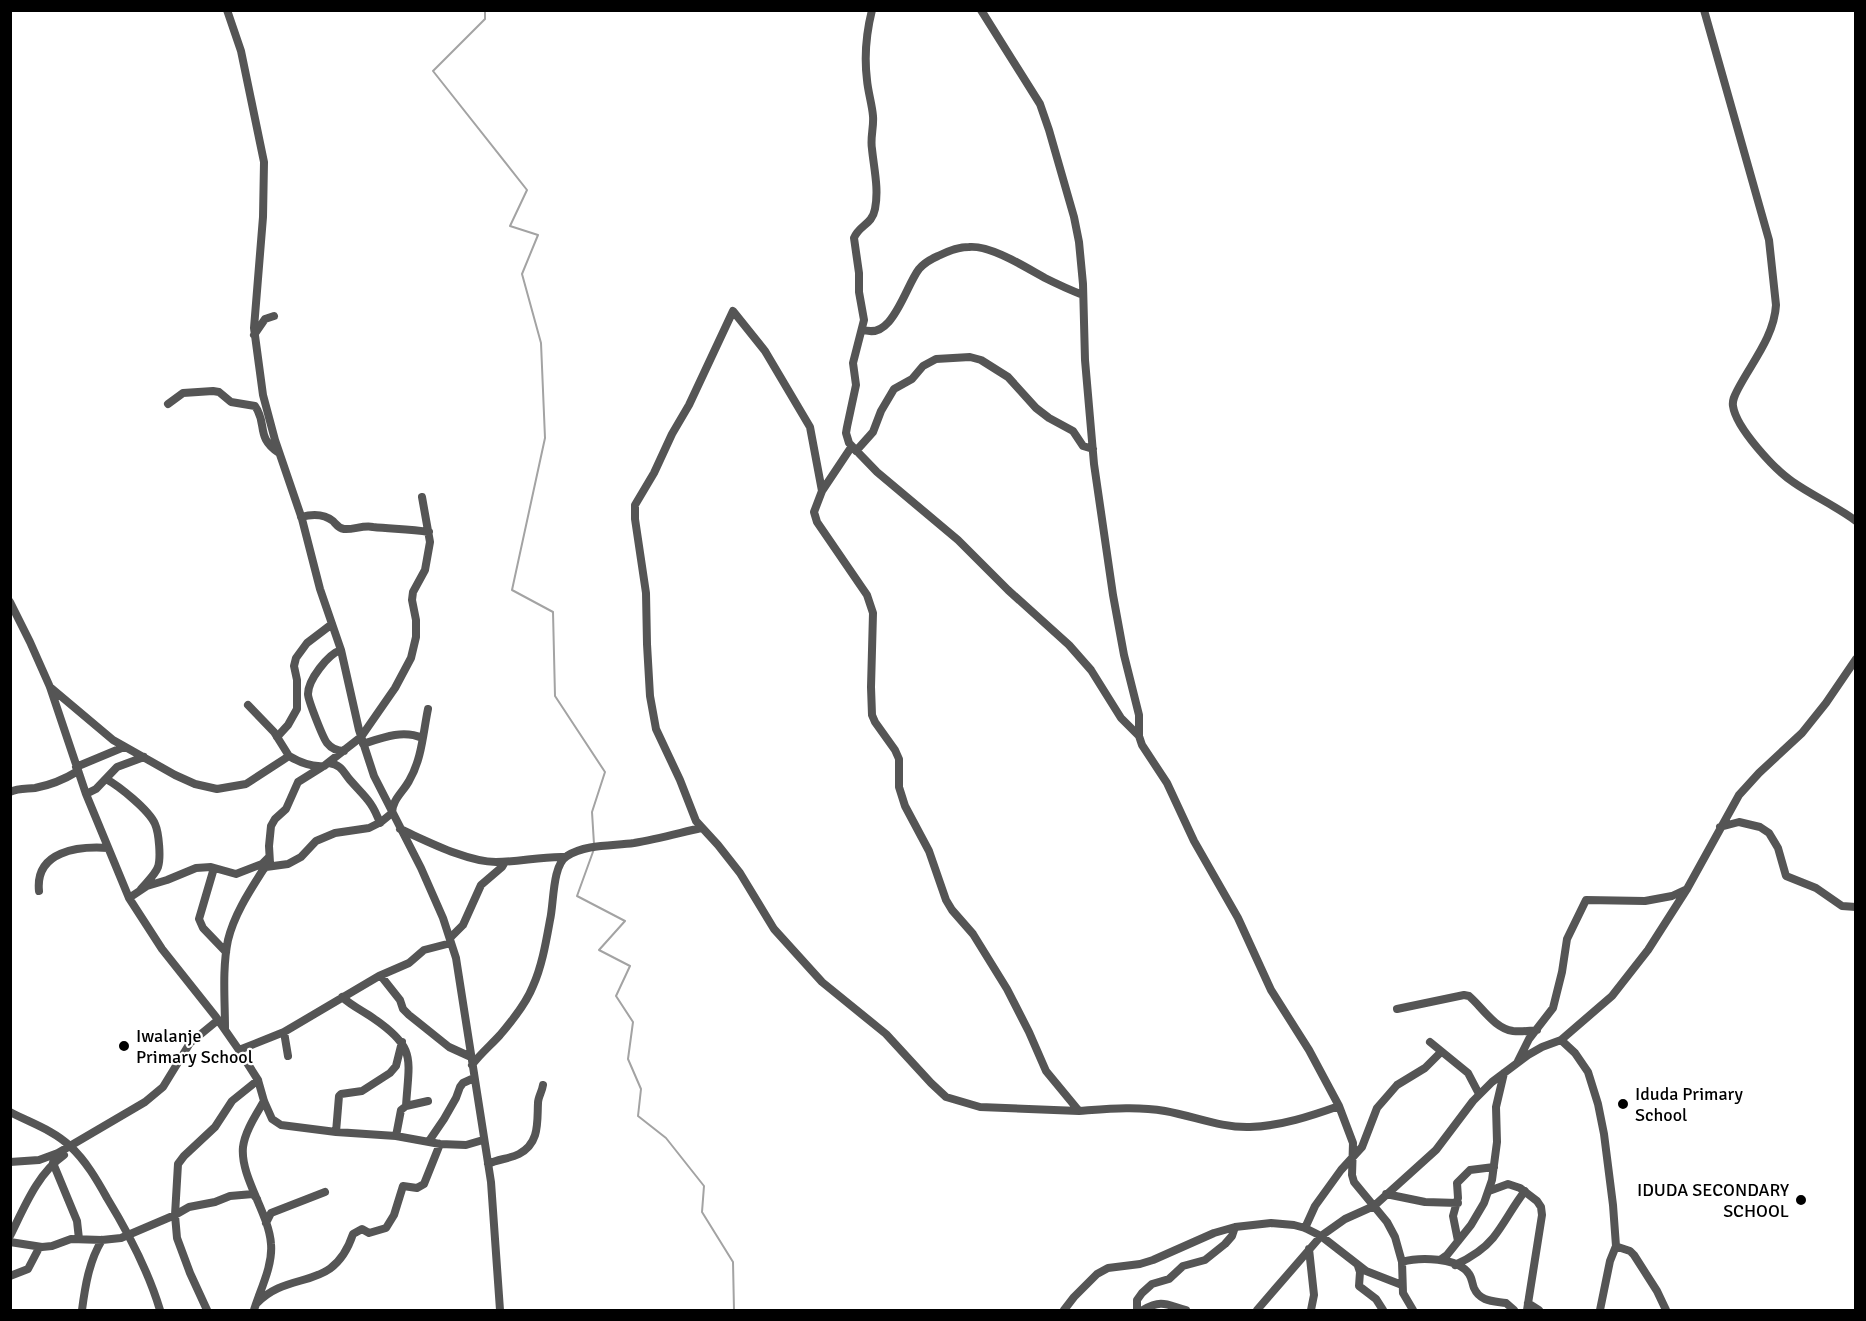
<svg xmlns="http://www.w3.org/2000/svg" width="1866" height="1321" viewBox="0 0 1866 1321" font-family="Signika,sans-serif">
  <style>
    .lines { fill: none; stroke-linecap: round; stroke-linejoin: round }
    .stream { stroke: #a3a3a3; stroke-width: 2 }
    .minor { stroke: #555; stroke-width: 8 }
    .poi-dot { fill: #000; stroke: #fff; stroke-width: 2 }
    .labels { text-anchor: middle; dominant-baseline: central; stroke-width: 4.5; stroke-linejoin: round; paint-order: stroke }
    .poi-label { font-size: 18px; fill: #000; stroke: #fff; text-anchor: start }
  </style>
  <rect width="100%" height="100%" fill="#fff"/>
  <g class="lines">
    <path class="stream" d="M485,10V19L433,71L527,190L510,226L538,235L522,274L541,343L545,438L512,590L553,612L555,696L605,772L592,812L594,844
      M594,849L577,896L625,921L599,950L630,966L616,996L633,1022L628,1059L641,1089L638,1116L666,1138L704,1186L702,1212L733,1262L734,1310"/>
    <path class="minor" d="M227,10L241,51L264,162L263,217L254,328L263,395L275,440L302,519L320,589L341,650L359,730L374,776L421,868L443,918L456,958L491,1182L500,1310
      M872,10C866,34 864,56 867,80C868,92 872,104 873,116C874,127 870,138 872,149C874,169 879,189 875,209C872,225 859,225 854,238L859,273V292L864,320L853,363L856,385L847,427L846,433L849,443L877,472L958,540L1008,590L1069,645L1091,670L1121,718L1139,736
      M981,10L1040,104L1049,130L1074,217L1079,242L1083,284L1085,360L1094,464L1113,595L1124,655L1139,715V736L1142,745L1167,783L1194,841L1238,918L1271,990L1309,1050L1339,1106L1353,1143L1352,1175L1354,1182L1387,1222L1395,1237L1402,1262L1403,1293L1413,1310
      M1704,10L1769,240L1776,305C1774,337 1752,362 1738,389C1735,395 1732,400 1733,406C1736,428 1775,470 1793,482C1813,496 1836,506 1856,521
      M862,329C892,343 905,287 919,269C924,263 931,259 938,256C946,252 959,247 969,247C991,245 1025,267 1045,278C1057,284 1070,290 1083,295
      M254,335L265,319L274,316
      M168,404L183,393L213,391L219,392L231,402L255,406C268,424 255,437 279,453
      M856,451L873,432L881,411L894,389L912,379L923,366L936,359L970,357L981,360L1008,377L1036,408L1049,418L1073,431L1083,446L1093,449
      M822,491L852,446
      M301,517C312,514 323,513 333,521C336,524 338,528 344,529C353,530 363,525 373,527C392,529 410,529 429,532
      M10,602L30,642L50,687L86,794L129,898L162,949L216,1017L239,1050L258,1080L264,1101L272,1119L281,1125L336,1132L396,1136L440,1144L466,1145L483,1140
      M341,650C328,654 308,680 308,694C308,700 323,738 327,743C331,748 337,751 344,751
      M50,687L113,740L175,775L195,784L217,789L246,784L289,756C299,762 312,767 324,766L361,737L395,688L411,658L416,637V620L412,600L413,592L425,570L430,542L422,497
      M248,705L274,732L289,756
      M277,737L288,725L297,709V680L294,666L296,658L307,643L332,624
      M363,744C381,738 403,729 422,738
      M329,763C342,765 343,772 350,780C365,797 372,801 380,823
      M76,767L124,747
      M106,779C119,786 149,810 155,824C159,833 161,858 158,867C155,875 146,883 141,889
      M10,792C18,788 27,789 35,788C51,785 65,779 78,771
      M86,794L96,789L117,767L144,757
      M1720,827L1739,822L1760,827L1769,833L1778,848L1786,876L1816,888L1842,906L1856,907
      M400,829C427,841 467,862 496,862C519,862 542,856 565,857
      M270,863L269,846L271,826L275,819L286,809L298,782L322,767
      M214,868L199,919L203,928L226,952
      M39,891C35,851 78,846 108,848
      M129,898L147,886L167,880L196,868L211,867L236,874L262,864L268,858
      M450,938L463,925L481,885L502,867L505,862
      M381,976L400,1000L403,1009L409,1015L449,1047L471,1057
      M342,997C352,1006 363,1011 373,1018C417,1048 409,1058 406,1106
      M1397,1009L1464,995L1469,996C1483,1008 1494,1028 1513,1031C1521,1032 1529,1031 1537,1030
      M225,1029C225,1000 222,969 228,940C234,915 249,892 263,870L266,867L288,864L301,857L316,841L335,833L369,828L381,822L392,813C392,800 403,792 409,781C422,759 423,733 428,709
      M284,1032L288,1056
      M1561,1040L1575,1053L1588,1072L1598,1104L1604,1134L1613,1205L1616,1246L1610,1261L1600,1310
      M1430,1042L1468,1073L1479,1094
      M239,1050L284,1032L379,976L409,963L424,950L451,943
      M1518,1061L1529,1039L1553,1008L1562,972L1567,939L1586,900L1645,901L1672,896L1687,889
      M472,1065C480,1054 491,1045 500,1035C512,1021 526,1004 533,986C542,966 546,942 550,920C554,904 552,865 567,856C586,844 613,846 634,843C657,839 679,833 701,828
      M1079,1111L980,1107L946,1097L931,1083L886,1034L822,982L774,929L740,873L718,845L696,821L680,780L656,729L650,696L647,644L646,593L635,519V505L654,473L672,434L689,405L733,311L765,351L810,427L822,491L814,512L817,522L867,595L873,613L871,687L872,715L875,722L895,750L899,759V787L905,806L929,851L946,900L952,910L973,934L1007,989L1029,1032L1046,1071L1079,1111C1107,1109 1136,1106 1165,1111C1194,1116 1221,1128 1250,1127C1281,1126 1311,1116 1339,1106
      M10,1112C31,1123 53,1130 70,1146C86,1161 97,1180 107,1198C129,1234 148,1270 160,1310
      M336,1132L339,1096L341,1094L362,1091L390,1073L396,1066L402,1042
      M396,1136L401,1110L406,1106L428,1101
      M429,1141L444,1119L456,1098L460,1087L463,1083L474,1078
      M10,1162L39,1160L58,1153L145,1102L163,1087L190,1043L218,1020
      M53,1163L77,1221L79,1239
      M488,1164C498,1159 509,1159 519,1154C540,1143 537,1122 538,1103C538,1097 542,1092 543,1085
      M1489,1191L1508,1184L1520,1188L1537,1201L1541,1207L1542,1215L1527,1310
      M1386,1194L1425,1202L1458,1203
      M266,1223L271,1213L325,1192
      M1305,1228L1315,1206L1341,1170L1362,1147L1377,1108L1397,1085L1425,1068L1441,1052
      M10,1236C24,1208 37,1174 64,1155
      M1458,1241L1453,1216L1458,1198L1457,1183L1470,1170L1494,1167
      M10,1242L42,1247L52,1246L71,1239L102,1240L121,1238L175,1215L189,1207L215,1202L230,1196L253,1194L257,1199
      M1618,1247L1630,1251L1634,1255L1657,1291L1666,1310
      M1309,1249L1314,1295L1311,1310
      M1440,1260L1447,1255L1471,1225L1484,1203L1492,1180L1497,1142L1496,1107L1504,1073
      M1402,1262C1419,1257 1458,1257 1469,1274C1472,1278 1472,1283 1474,1288C1480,1302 1494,1301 1506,1303L1514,1310
      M1455,1265C1468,1259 1484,1249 1493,1238C1505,1223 1513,1206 1525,1191
      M1358,1266L1360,1272L1359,1286L1376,1299L1383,1310
      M10,1276L28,1269L39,1248L42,1247
      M1528,1303L1539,1310
      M256,1304C290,1268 333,1294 353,1234L362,1229L369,1233L386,1228L394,1215L403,1186L417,1188L424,1184L440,1144
      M82,1310C85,1287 89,1261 102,1240
      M207,1310L190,1273L177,1238L175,1215L178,1164L184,1156L215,1127L232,1101L258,1080
      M254,1310C260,1290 273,1266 271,1244C269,1213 240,1177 243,1147C245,1131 256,1115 264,1101
      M1064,1310L1074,1297L1097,1274L1108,1268L1140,1264L1153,1260L1214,1233L1235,1227L1271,1223L1294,1225L1305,1228L1321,1236L1366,1271L1402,1285
      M1137,1310V1300L1142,1293L1152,1284L1169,1279L1183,1266L1205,1260L1225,1244L1232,1236L1235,1227
      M1143,1310C1162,1299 1167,1305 1186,1310
      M1257,1310L1321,1236L1345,1219L1374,1206L1436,1150L1473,1101L1492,1082L1528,1055L1542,1047L1561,1040L1612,996L1648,950L1687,889L1739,795L1759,773L1802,733L1826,703L1856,659"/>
  </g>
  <g class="poi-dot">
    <circle cx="124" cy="1046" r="6"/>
    <circle cx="1623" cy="1104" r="6"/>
    <circle cx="1801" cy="1200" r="6"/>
  </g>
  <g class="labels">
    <g class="poi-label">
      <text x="136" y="1036">Iwalanje<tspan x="136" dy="21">Primary School</tspan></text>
      <text x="1635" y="1094">Iduda Primary<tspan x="1635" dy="21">School</tspan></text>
      <text x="1789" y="1190" text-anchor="end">IDUDA SECONDARY<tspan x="1789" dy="21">SCHOOL</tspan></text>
    </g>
  </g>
  <rect width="1866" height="1321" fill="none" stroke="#000000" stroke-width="24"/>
</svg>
